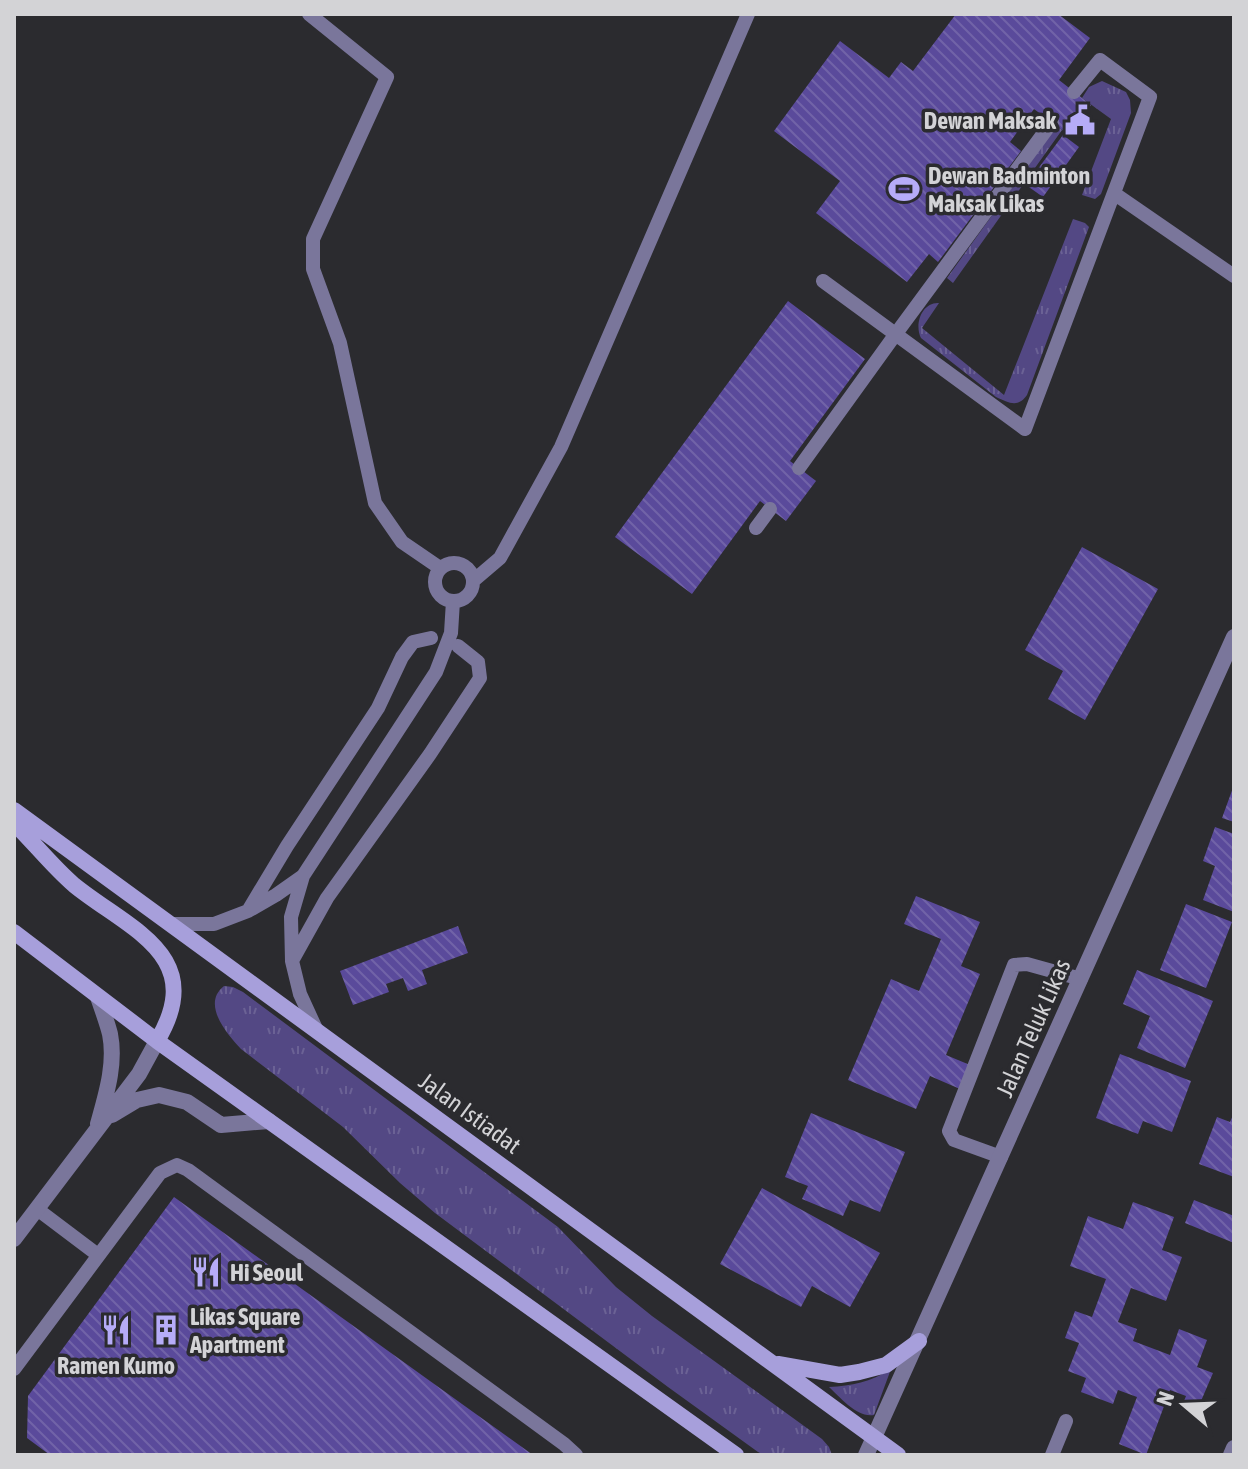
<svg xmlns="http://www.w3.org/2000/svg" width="1248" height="1469" viewBox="0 0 1248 1469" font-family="'Asap Condensed',sans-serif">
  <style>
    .grass { fill: url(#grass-tufts) }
    .building { fill: url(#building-back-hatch) }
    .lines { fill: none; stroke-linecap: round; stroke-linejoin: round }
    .service { stroke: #7a769b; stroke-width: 14 }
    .minor { stroke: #7a769b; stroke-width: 16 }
    .tertiary { stroke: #7a769b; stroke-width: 16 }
    .secondary { stroke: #a79fdb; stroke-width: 16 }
    .labels { text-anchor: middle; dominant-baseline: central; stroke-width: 7; stroke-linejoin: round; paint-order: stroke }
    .poi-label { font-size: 24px; font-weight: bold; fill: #d3d3d6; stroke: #2b2b2f; text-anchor: start }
    .street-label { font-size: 24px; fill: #d3d3d6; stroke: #2b2b2f }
  </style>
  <defs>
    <pattern id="grass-tufts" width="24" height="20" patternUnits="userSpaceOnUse" patternTransform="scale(2)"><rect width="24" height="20" fill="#534884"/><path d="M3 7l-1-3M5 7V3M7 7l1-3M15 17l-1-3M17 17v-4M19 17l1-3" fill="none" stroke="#6b6295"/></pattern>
    <pattern id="building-back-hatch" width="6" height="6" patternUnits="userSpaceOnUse" patternTransform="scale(2)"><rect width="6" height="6" fill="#5a4a9b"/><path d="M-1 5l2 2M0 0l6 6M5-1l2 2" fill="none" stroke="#7163a8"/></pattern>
  </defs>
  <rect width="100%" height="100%" fill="#2b2b2f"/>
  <path class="grass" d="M1102,81L1126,92L1130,100L1131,113L1101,194L1095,199L1082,195L1111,119L1082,98L1089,87Z
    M1057,125L1062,130L953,283L947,278Z
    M1073,219L1085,223L1089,227L1027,395C1018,408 1009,403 996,397L921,338C914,324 922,302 939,303L922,328L1004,395Z
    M224,986L233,987L243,992L558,1227L616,1287L652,1316L822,1439L829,1447L832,1455H764L758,1452L668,1387L435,1213L400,1183L343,1127L241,1049C227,1034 201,1004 224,986Z
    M891,1369L874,1415C857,1418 841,1398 829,1387C852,1386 870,1382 891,1369Z"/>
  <path class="building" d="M956,14H1058L1090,38L1059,80L1091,105L1069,135L1034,109L1010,142L1021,151L938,262L929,254L907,282L816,213L840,181L774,131L840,41L889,78L901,62L913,71Z
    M1063,135L1079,147L1043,197L1026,185Z
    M788,301L865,359L790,461L816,481L786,521L760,501L692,594L615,537Z
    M1082,547L1158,589L1085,720L1048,699L1063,671L1025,650Z
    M1234,785V822L1222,818Z
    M1215,827L1234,834V912L1203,900L1215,866L1203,861Z
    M916,896L980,922L961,966L980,974L946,1055L970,1065L960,1089L930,1076L916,1109L848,1080L891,979L919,991L941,939L904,924Z
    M1186,904L1232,922L1206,988L1160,970Z
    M458,926L468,953L422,970L427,984L408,991L403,978L386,984L389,992L353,1005L340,971Z
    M1137,970L1213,1001L1185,1068L1137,1048L1150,1016L1123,1004Z
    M1120,1054L1191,1081L1172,1132L1143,1121L1138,1134L1096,1118Z
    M811,1113L905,1152L880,1212L850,1200L843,1216L802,1199L808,1186L785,1177Z
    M1234,1113V1177L1199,1164L1217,1117L1230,1122Z
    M762,1188L880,1253L850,1307L812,1286L801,1307L720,1264Z
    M174,1197L533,1455H50L27,1438L28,1396Z
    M1194,1200L1234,1216V1243L1185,1223Z
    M1133,1202L1174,1217L1162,1250L1182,1257L1166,1301L1131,1288L1118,1322L1137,1329L1133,1341L1170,1355L1179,1329L1207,1340L1197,1367L1213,1373L1195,1415L1181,1409L1186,1396L1170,1390L1146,1455L1119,1444L1137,1397L1118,1390L1113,1404L1081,1392L1086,1378L1068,1371L1079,1343L1065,1338L1075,1311L1092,1317L1106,1279L1070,1266L1088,1216L1123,1229Z"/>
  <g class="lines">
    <path class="service" d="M309,14L387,77L313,239V269L340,343L375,503L402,542L440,568
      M1115,194L1234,276
      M823,281L1025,429L1150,97L1100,60L1074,92
      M799,468L895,335L1052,122
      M756,528L770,509
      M435 582a19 19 0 1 1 38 0a19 19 0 1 1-38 0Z
      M473,581L500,558L561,447L748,14
      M248,911L287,846L378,708L402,657L413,642L431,638
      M170,924H214L248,911L276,895L303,876
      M293,959L327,898L430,754L480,678L478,662L458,646
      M317,1031L300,994L292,961L291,917L303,876L436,672L451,633L453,601
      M1001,1157L954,1140L949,1131L1014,965L1027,964L1081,979
      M37,1209L98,1255
      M14,1369L160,1173L177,1165L188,1170L564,1444L576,1455
      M1052,1455L1066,1421"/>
    <path class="minor" d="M112,1115L137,1100L159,1095L187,1102L221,1125L269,1121
      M98,1124C106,1095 116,1064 110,1034C107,1022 102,1009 98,997
      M14,1239L139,1074L157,1041
      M1231,1455L1234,1448"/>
    <path class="tertiary" d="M866,1455L1234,637"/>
    <path class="secondary" d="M14,810L898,1455
      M14,823C34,843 53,867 74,885C128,929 209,955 157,1041
      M14,932L157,1041L736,1455
      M778,1364L840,1375L859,1372L886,1365L919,1341"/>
  </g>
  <defs>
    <g id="civic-bare" transform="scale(2.4)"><path d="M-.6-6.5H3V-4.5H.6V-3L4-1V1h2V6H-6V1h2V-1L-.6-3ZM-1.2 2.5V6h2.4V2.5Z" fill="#b6acf8" stroke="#2b2b2f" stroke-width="2.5" paint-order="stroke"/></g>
    <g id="stadium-bare" transform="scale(2.4)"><path d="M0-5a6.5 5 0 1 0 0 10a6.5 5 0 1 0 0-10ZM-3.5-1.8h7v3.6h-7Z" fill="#b6acf8" stroke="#2b2b2f" stroke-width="2.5" paint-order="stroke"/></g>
    <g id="restaurant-bare" transform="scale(2.4)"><path d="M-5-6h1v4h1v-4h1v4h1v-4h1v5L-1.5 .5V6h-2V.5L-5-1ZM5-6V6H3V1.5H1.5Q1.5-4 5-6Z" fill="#b6acf8" stroke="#2b2b2f" stroke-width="2.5" paint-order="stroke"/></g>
    <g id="building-bare" transform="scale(2.4)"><path d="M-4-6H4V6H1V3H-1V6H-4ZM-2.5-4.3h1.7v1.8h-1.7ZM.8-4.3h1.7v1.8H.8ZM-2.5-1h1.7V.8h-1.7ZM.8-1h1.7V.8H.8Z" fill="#b6acf8" stroke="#2b2b2f" stroke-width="2.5" paint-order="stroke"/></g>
  </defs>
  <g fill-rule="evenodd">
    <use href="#civic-bare" x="1080" y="120"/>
    <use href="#stadium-bare" x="904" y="189"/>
    <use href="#restaurant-bare" x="206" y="1272"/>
    <use href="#restaurant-bare" x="116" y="1330"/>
    <use href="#building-bare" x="166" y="1330"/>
  </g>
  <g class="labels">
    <g class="poi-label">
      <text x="1056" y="120" text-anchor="end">Dewan Maksak</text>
      <text x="928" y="175">Dewan Badminton<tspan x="928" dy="28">Maksak Likas</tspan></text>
      <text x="230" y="1272">Hi Seoul</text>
      <text x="190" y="1316">Likas Square<tspan x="190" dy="28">Apartment</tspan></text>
      <text x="116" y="1365" text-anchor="middle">Ramen Kumo</text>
    </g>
    <g class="street-label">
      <text transform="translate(1033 1028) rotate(-66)">Jalan Teluk Likas</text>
      <text transform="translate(470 1113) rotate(36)">Jalan Istiadat</text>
    </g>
  </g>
  <rect width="1248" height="1469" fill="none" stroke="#d3d3d6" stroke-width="32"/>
  <g transform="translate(1184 1405) rotate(289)" stroke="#2b2b2f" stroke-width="6" paint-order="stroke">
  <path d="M0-6L14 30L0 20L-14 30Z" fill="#d3d3d6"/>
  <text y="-12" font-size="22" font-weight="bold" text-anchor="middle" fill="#d3d3d6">N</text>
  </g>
</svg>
